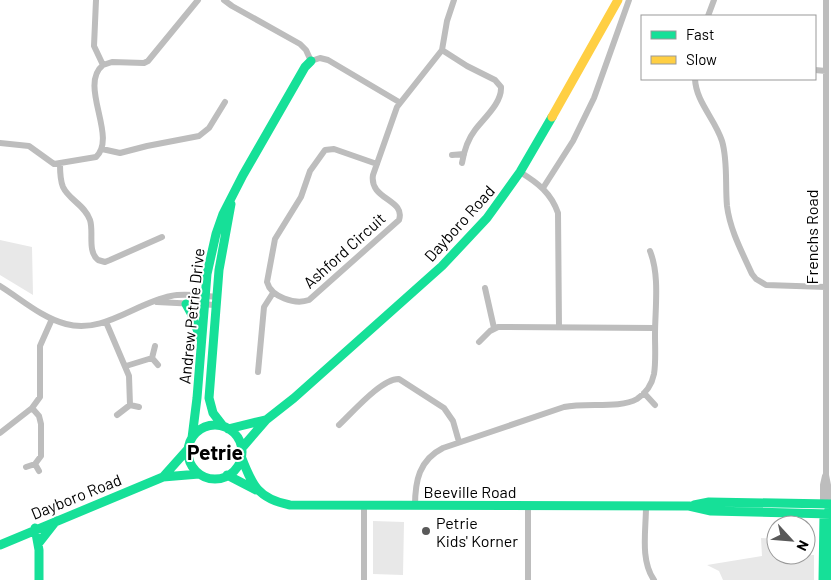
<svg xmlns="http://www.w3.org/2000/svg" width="831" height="580" viewBox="0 0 831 580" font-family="Barlow,sans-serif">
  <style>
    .green { fill: #e8e8e8 }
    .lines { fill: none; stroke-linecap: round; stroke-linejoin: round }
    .street { stroke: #bdbdbd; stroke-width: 6 }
    .fast { stroke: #16e098; stroke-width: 9 }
    .slow { stroke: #ffcf43; stroke-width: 9 }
    .poi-dot { fill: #595959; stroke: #fff; stroke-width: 2 }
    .labels { text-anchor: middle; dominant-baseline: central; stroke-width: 4; stroke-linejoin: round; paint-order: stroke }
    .street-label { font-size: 16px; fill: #000; stroke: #fff }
    .poi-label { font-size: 16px; fill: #000; stroke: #fff; text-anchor: start }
    .district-label { font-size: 21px; font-weight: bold; fill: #000; stroke: #fff }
  </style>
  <rect width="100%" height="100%" fill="#fff"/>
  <path class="green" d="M0,240L32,247L33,295L0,275Z
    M373,521L404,522L403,575L373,574Z
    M761,538L776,539V555L779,557L814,555V580H723L719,571L707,565L762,556Z"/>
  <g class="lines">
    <path class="street" d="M96,0L94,46L103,65
      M224,0L232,6L300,44L306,50L311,61L320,58L328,60L399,102
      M826,0V475L828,485L829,504
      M708,16L714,0
      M442,50L467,66L495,80L501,87C502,103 484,118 475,130C468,139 464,151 462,163
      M103,65L112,62L144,63L148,61L198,0
      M815,70L826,71
      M695,79C696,102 715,119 722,141C728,161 725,185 727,206C730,230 742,252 752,274L756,279L766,285L826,287
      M0,143L29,146L54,164L96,157C118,137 78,85 103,65
      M102,149L120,153L147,146L199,136L209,128L225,102
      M452,155L464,154
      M60,164C60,171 60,180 63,187C69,200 85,205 90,220C94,232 87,251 98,260L105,262L110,260L162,237
      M377,164L334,149L325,150L310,171L301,197L275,239L267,282C271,297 295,305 309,300L399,220C406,199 369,200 373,175L397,107L442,50L447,21L454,0
      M520,172C538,183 551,193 558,213L559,327
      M543,188L573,141L594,98L629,0
      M0,286C21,299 42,318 66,324C104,334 135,303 171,296C185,293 202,296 217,297
      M485,288L494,328
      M157,302L216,305
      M106,322L129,376L130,405
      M479,342L490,331L498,327L655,328
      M155,346L152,358L158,365
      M126,366L152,358
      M258,372L264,307L273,293
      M644,393L655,405
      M32,408L39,416L41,424V456L35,464
      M117,415L130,405L139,407
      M339,425C352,413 382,378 399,379L444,408L453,421L459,442
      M0,433L32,408L40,397V346L52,319
      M26,467L35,464L39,471
      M823,504V485L825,476
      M415,506C415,481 419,460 443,448L564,407C586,402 619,409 637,399C646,393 652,384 654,374C656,362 655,348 655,335C655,308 660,276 650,251
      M646,507C646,530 640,560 654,580
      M364,580V506
      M528,580V506"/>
    <path class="fast" d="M186,304L191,313L201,340
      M188 452a27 27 0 1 1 54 0a27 27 0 1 1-54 0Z
      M223,426L213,413L209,398L219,270L231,204
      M228,429L265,420
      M192,438L197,398L207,274L216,234L223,214L243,175L305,67L311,61
      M241,449L266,420L294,398L442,266L487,218L520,172L552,117
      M241,456C252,485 258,499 290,505L689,506L711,511L831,514
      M227,475L256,490
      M163,477L188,449
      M694,505L709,502L831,504
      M829,509L830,580
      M35,528L39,550V580
      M38,544L56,521
      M0,545L163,477L199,474
      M823,580L824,514"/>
    <path class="slow" d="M552,117L618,0"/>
  </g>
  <circle class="poi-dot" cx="426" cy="531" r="5"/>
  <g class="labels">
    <g class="street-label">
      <text transform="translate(459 223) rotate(-48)">Dayboro Road</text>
      <text transform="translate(811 237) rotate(-90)">Frenchs Road</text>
      <text transform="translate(344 250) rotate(-42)">Ashford Circuit</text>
      <text transform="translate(191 316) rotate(-84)">Andrew Petrie Drive</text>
      <text x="470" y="491">Beeville Road</text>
      <text transform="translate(76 496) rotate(-22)">Dayboro Road</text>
    </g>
    <g class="poi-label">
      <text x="436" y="522">Petrie<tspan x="436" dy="18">Kids' Korner</tspan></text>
    </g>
    <g class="district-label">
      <text x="215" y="451">Petrie</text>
    </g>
  </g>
  <rect x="641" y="15" width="175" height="65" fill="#ffffff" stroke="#999999"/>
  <rect x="651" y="31" width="25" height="8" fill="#16e098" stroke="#999999"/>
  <text x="686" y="40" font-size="15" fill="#000000">Fast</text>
  <rect x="651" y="56" width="25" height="8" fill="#ffcf43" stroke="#999999"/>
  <text x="686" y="65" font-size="15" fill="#000000">Slow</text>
  <g transform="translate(791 540) rotate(116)"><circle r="24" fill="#ffffff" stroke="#999999"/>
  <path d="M0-4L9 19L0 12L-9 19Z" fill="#595959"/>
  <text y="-8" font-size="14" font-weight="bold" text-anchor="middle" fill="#000000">N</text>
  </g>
</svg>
